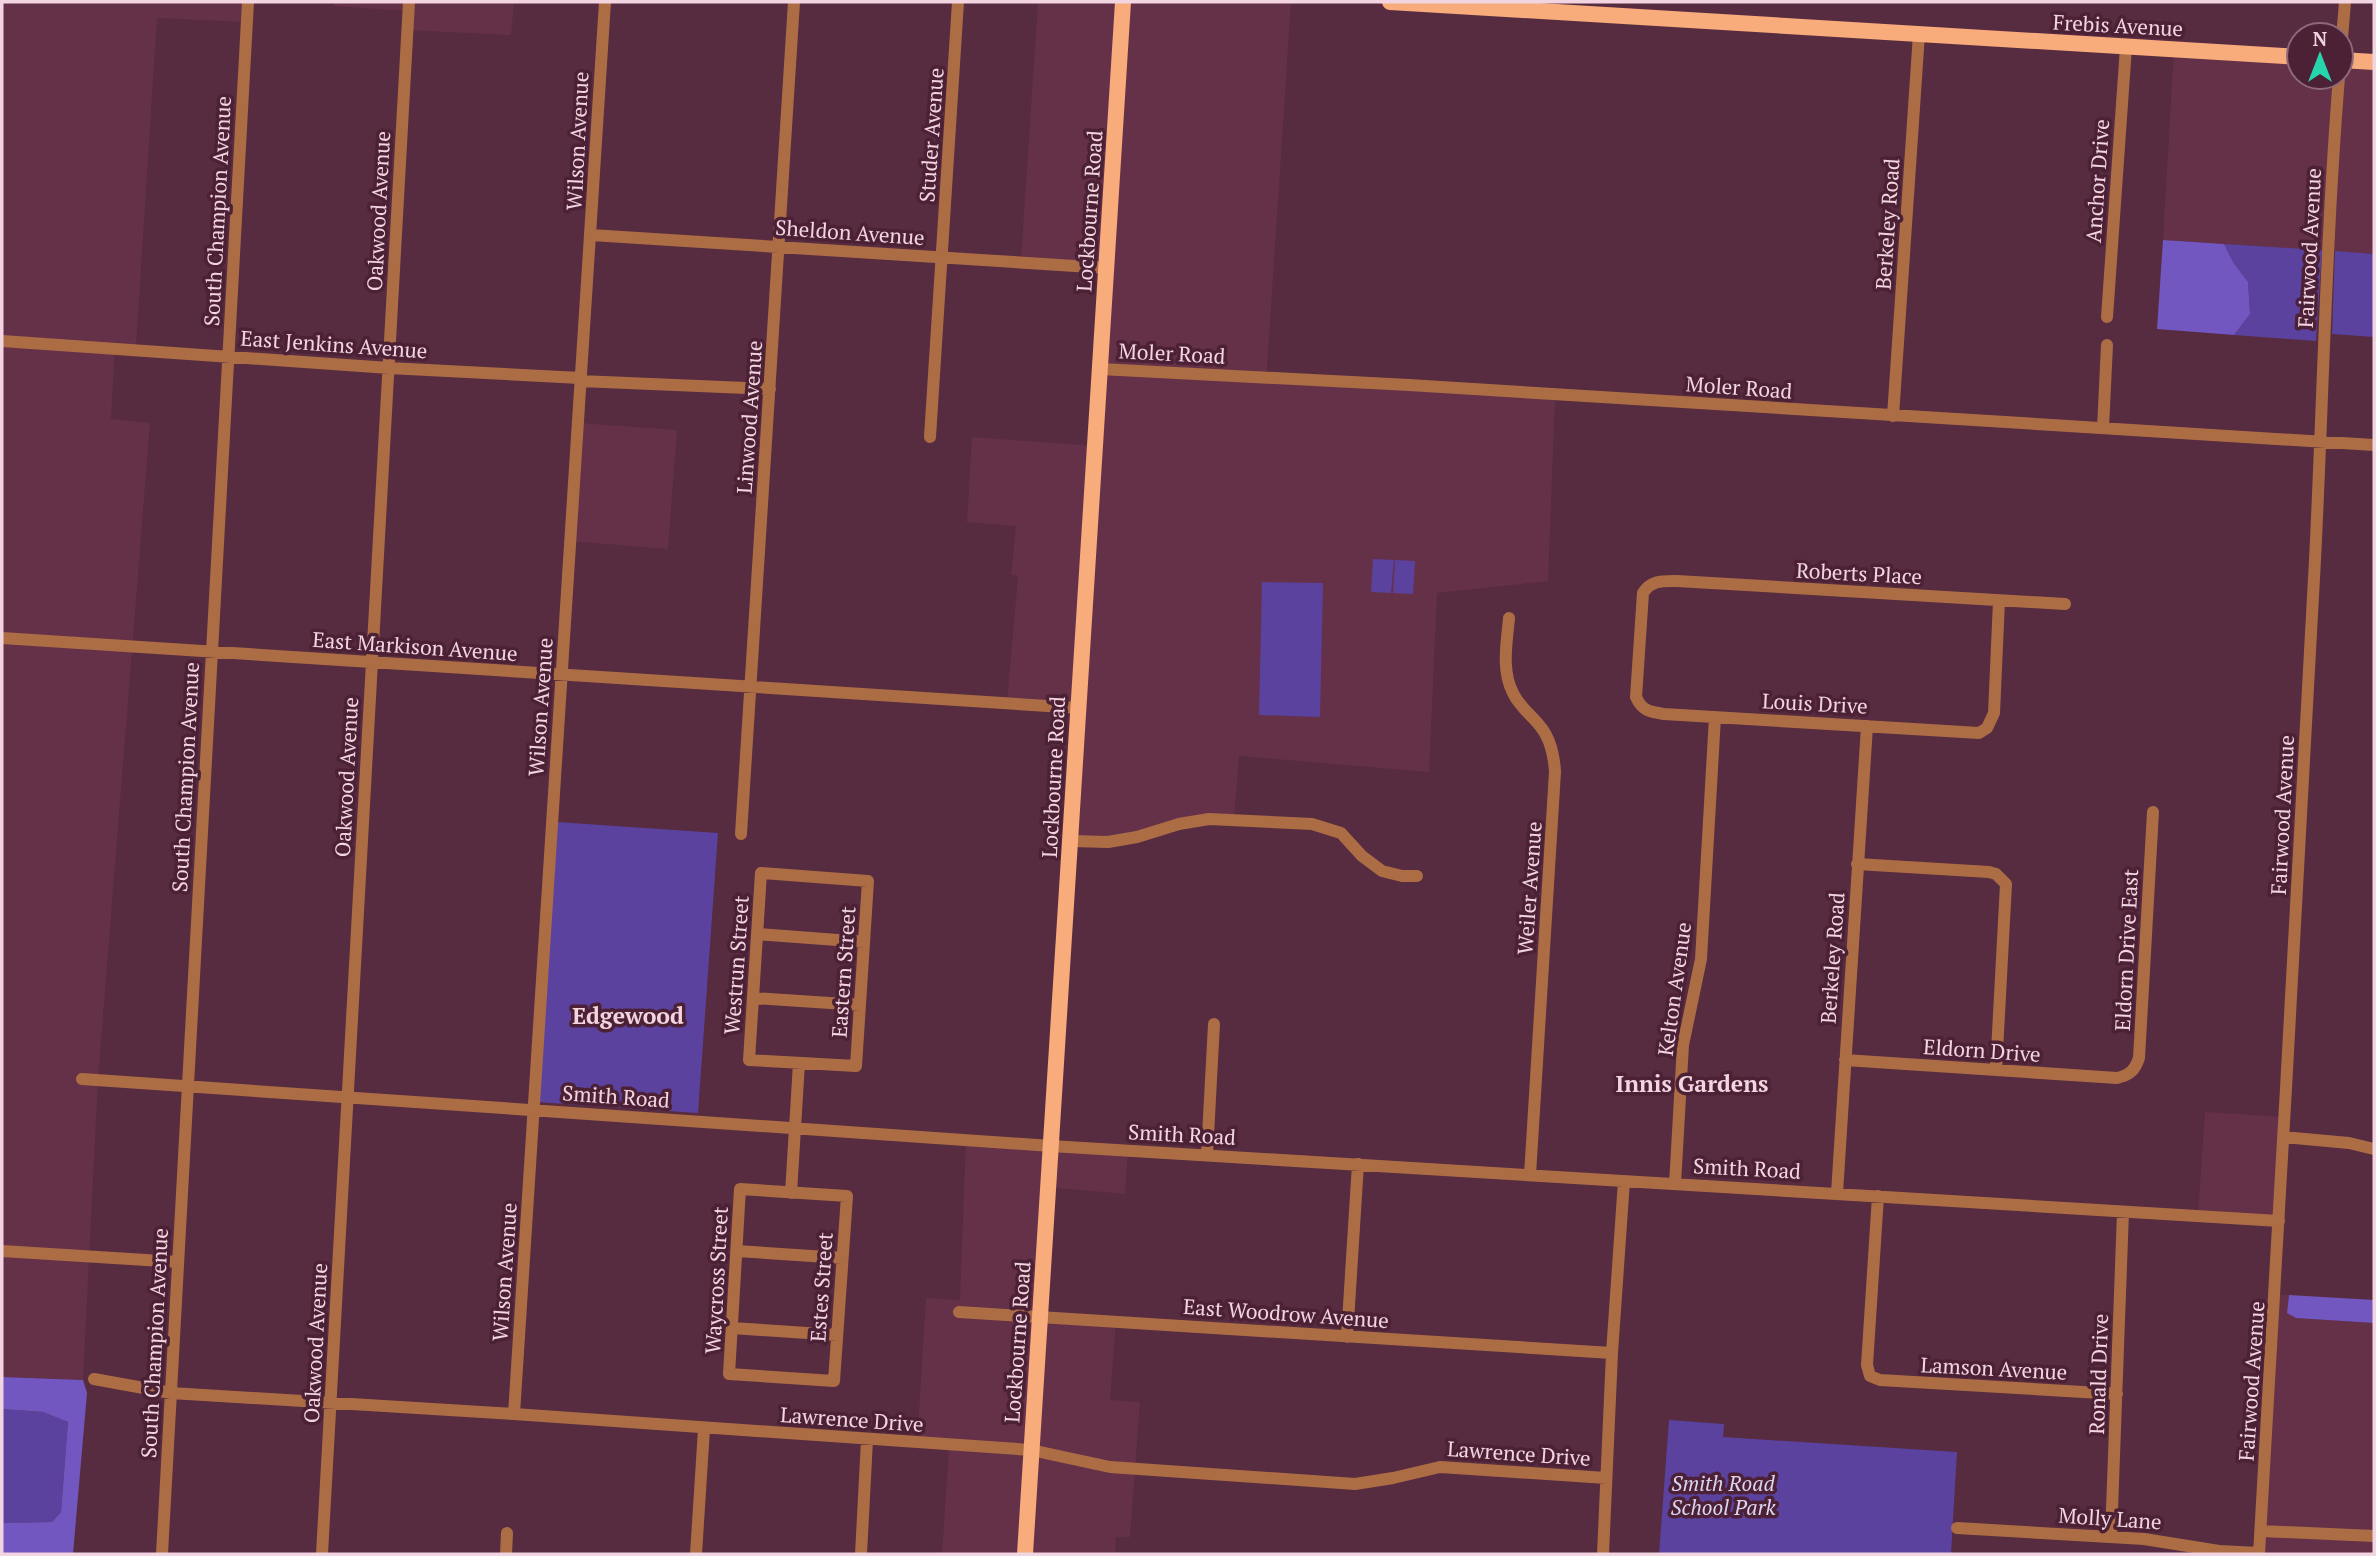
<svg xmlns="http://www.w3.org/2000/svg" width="2376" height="1556" viewBox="0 0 2376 1556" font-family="'PT Serif',serif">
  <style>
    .built { fill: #653149 }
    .green { fill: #5b429e }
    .forest { fill: #7357c0 }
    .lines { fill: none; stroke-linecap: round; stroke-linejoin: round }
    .minor { stroke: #ac6d45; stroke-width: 12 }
    .major { stroke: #f8ab7b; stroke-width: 16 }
    .labels { text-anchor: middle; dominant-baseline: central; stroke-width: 7; stroke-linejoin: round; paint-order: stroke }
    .street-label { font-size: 21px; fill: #f2d5e0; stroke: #4c2135 }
    .park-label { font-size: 21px; font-style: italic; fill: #dad6f2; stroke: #4c2135 }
    .neighbourhood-label { font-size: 23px; font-weight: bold; fill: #f2d5e0; stroke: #4c2135 }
  </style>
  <rect width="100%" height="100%" fill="#572b40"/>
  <path class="built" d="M2,2H247L246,22L157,18L136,346L115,345L111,419L150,423L98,1079L83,1380L2,1377Z
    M334,2H514L511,35L406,30L409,11L334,6Z
    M1038,2H1291L1266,383L1555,398L1548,581L1437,593L1429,772L1239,756L1234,818L1111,841L1069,840L1078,709L1007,703L1018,576L1011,575L1016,526L967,522L972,437L1094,446L1107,268L1021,260Z
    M2174,49L2299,57V77H2341V60L2374,62V254L2163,240Z
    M579,423L677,430L668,549L570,541Z
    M2205,1112L2284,1117L2278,1218L2198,1213Z
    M966,1138L1128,1151L1125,1194L1049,1187L1040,1315L1116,1321L1110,1400L1140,1402L1130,1537H1116L1115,1554H942L949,1448L917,1445L926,1298L960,1300Z
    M2273,1294L2289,1295L2287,1312L2296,1318L2374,1323V1554H2258Z"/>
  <path class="green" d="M2224,244L2322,250L2316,341L2234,335L2250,314L2248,282L2233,262Z
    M2335,251L2374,254V337L2332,334Z
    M1373,559L1394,560L1391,593L1371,592Z
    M1395,560L1415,561L1413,594L1393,593Z
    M1262,582L1323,583L1320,717L1259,715Z
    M557,822L718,833L698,1113L537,1102Z
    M2,1409L43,1412L68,1422L61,1512L52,1522L2,1523Z
    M1669,1420L1724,1424L1723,1437L1957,1452L1951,1554H1659Z"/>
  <path class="forest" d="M2163,240L2224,244L2233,262L2248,282L2250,314L2234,335L2157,329Z
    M2289,1295L2374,1300V1323L2296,1318L2287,1313Z
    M2,1377L83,1380L87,1393L73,1554H2V1523L52,1522L61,1512L68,1422L43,1412L2,1409Z"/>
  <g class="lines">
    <path class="minor" d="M2341,50L2345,2
      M591,235L1106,268
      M2107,317L2126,47
      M2,341L389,368L580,378
      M1100,369L1409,385L2374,445
      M580,381L770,389
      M1893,416L1919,34
      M2103,428L2107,345
      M930,437L958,2
      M1999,601L1994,713L1987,728L1979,733L1664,714C1650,712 1642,711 1636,697L1643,593C1651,580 1662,581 1677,581L2065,604
      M1509,618C1507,642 1501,670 1513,693C1519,706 1531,715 1540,726C1551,739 1554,755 1555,772L1530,1175
      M2,638L1078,708
      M741,834L794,2
      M1071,841L1108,842L1137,837L1179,824L1209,819L1312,824L1341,833L1362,856L1382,871L1402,876H1417
      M1857,864L1989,872L1996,874L2006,884L1996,1070
      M761,873L868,881L856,1066L749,1060Z
      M757,934L864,942
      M753,998L860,1005
      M1845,1060L2117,1078C2130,1075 2135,1070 2139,1058L2153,812
      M82,1079L1051,1146L2279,1221
      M2284,1137L2349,1143L2374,1149
      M1207,1154L1214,1024
      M1675,1184L1683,1045L1701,959L1715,717
      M740,1189L847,1196L834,1381L729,1374Z
      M791,1193L799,1063
      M1837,1193L1867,726
      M1878,1196L1867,1365L1870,1376L1880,1380L2117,1394
      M2,1251L178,1262
      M737,1251L842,1258
      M959,1312L1612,1353
      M732,1328L837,1335
      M1347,1337L1358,1164
      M94,1379L171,1393L514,1414L1031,1450L1110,1467L1355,1484L1393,1478L1440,1467L1606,1478
      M514,1414L605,2
      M1957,1528L2144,1539L2219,1551L2259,1553
      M2261,1531L2374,1536
      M2111,1537L2123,1212
      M162,1554L248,2
      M322,1554L409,2
      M506,1554L507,1533
      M696,1554L704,1429
      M861,1554L867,1440
      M1603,1554L1612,1353L1624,1181
      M2259,1554C2279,1223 2297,891 2315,560C2323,399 2326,238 2339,77"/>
    <path class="major" d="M1390,2L2299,57
      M2341,60L2374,62
      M1025,1554L1123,2"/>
  </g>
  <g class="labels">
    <g class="street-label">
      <text transform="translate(2118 25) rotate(3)">Frebis Avenue</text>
      <text transform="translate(931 135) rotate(-86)">Studer Avenue</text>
      <text transform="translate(577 141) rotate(-87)">Wilson Avenue</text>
      <text transform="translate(2097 181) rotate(-86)">Anchor Drive</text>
      <text transform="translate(217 211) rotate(-87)">South Champion Avenue</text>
      <text transform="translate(378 211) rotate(-87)">Oakwood Avenue</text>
      <text transform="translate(1089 211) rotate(-86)">Lockbourne Road</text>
      <text transform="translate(1887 224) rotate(-86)">Berkeley Road</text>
      <text transform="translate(850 232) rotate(4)">Sheldon Avenue</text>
      <text transform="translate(2309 248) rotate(-87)">Fairwood Avenue</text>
      <text transform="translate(334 344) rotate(4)">East Jenkins Avenue</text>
      <text transform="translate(1172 353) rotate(3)">Moler Road</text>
      <text transform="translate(1739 387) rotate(4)">Moler Road</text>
      <text transform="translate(749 417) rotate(-86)">Linwood Avenue</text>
      <text transform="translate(1859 573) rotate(3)">Roberts Place</text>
      <text transform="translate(415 646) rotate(4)">East Markison Avenue</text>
      <text transform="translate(1815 703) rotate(3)">Louis Drive</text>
      <text transform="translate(540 707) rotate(-86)">Wilson Avenue</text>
      <text transform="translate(185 777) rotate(-87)">South Champion Avenue</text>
      <text transform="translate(346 777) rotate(-87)">Oakwood Avenue</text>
      <text transform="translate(1053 777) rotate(-87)">Lockbourne Road</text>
      <text transform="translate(2282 815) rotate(-87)">Fairwood Avenue</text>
      <text transform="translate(1529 888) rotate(-86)">Weiler Avenue</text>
      <text transform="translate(2126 950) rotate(-87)">Eldorn Drive East</text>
      <text transform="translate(1832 958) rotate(-86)">Berkeley Road</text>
      <text transform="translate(736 965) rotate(-86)">Westrun Street</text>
      <text transform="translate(843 972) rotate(-86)">Eastern Street</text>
      <text transform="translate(1674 989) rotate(-82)">Kelton Avenue</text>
      <text transform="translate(1982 1050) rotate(4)">Eldorn Drive</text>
      <text transform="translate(616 1096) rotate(4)">Smith Road</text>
      <text transform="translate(1182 1134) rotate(3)">Smith Road</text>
      <text transform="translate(1747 1168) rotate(3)">Smith Road</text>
      <text transform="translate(504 1272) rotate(-86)">Wilson Avenue</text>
      <text transform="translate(716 1280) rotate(-87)">Waycross Street</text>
      <text transform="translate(821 1287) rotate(-86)">Estes Street</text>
      <text transform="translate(1286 1313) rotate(4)">East Woodrow Avenue</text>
      <text transform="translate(1017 1342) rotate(-86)">Lockbourne Road</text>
      <text transform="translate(154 1343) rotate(-87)">South Champion Avenue</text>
      <text transform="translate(315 1343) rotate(-87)">Oakwood Avenue</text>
      <text transform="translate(1994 1368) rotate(3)">Lamson Avenue</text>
      <text transform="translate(2098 1374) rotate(-88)">Ronald Drive</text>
      <text transform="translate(2251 1381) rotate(-86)">Fairwood Avenue</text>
      <text transform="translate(852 1419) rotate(4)">Lawrence Drive</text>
      <text transform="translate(1519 1453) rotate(4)">Lawrence Drive</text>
      <text transform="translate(2110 1518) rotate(4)">Molly Lane</text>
    </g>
    <g class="park-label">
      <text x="1723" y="1483">Smith Road<tspan x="1723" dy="24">School Park</tspan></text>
    </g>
    <g class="neighbourhood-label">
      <text x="628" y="1015">Edgewood</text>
      <text x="1692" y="1083">Innis Gardens</text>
    </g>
  </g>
  <rect width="2376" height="1556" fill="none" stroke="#f2d5e0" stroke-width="7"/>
  <g transform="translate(2320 56)"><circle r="33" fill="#4c2135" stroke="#8e6979" stroke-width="2"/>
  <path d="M0-5L12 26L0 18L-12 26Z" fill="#27d5ad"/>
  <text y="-10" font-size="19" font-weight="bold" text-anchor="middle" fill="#f2d5e0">N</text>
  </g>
</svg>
